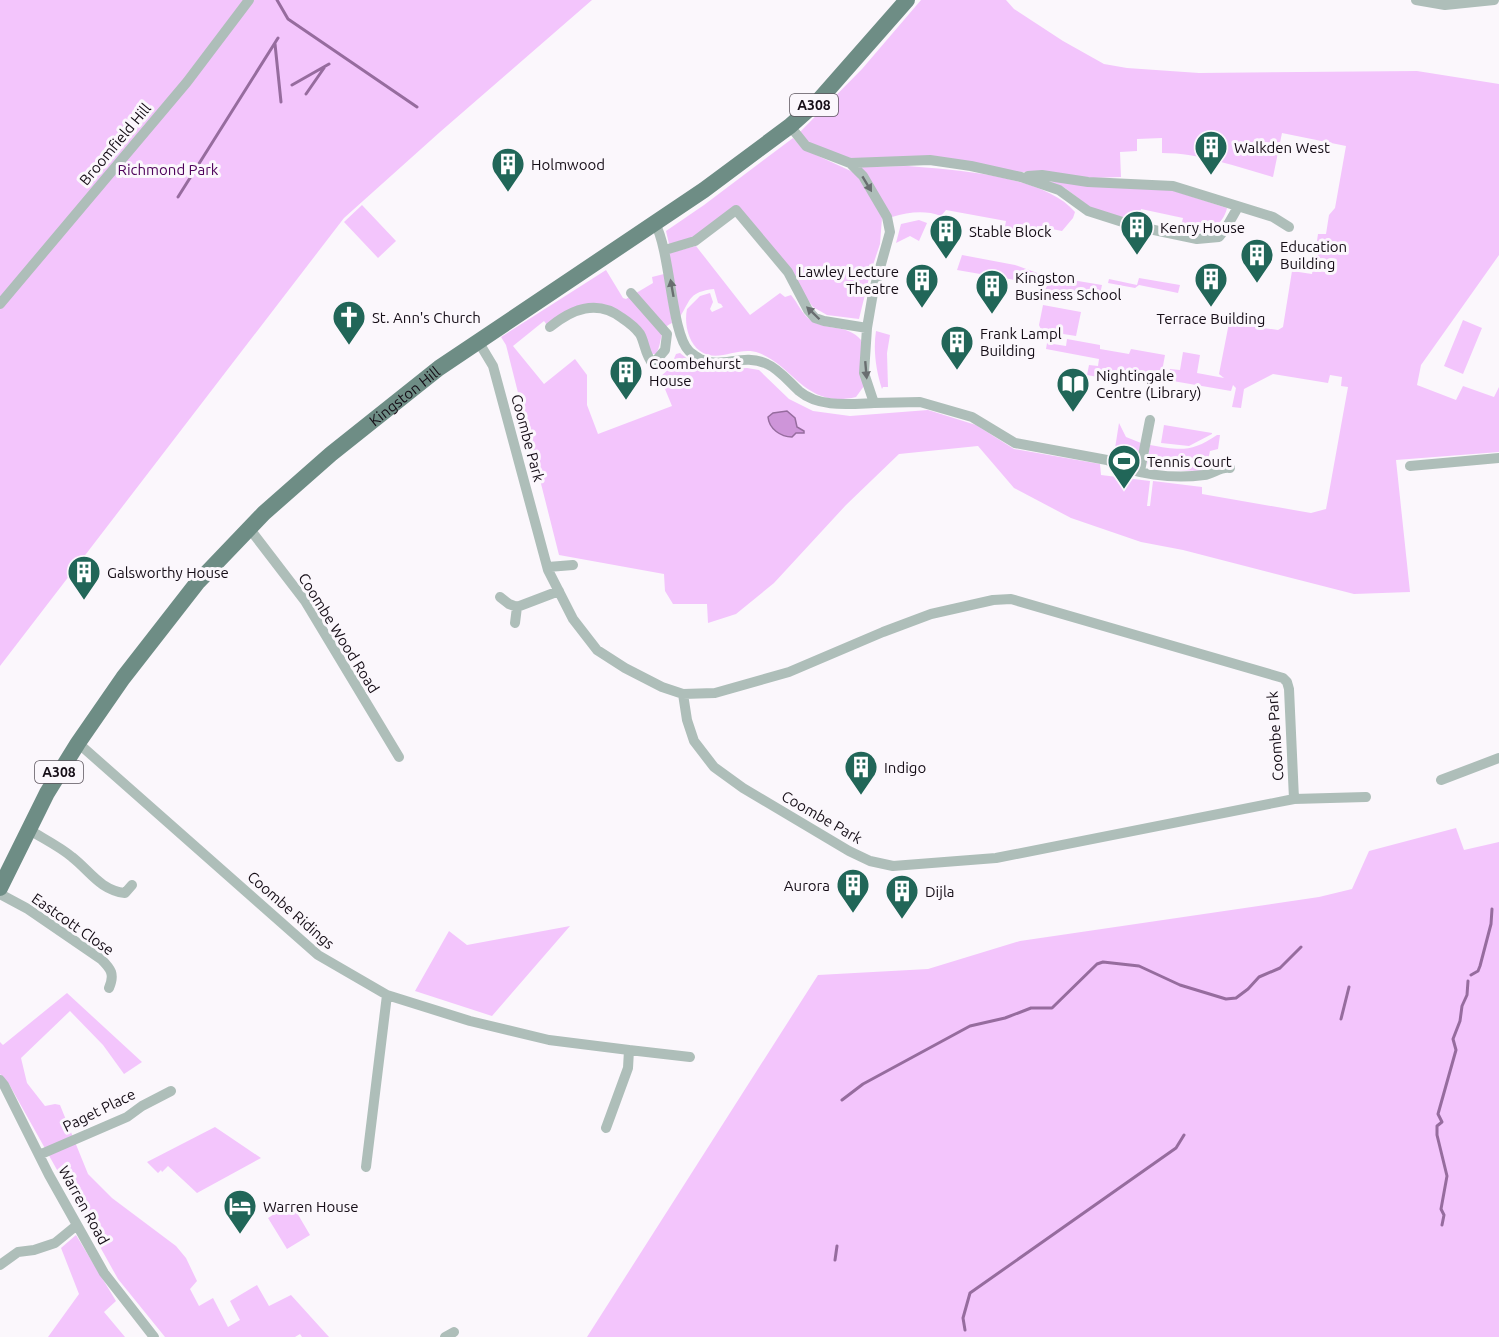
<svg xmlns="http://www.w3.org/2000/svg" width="1499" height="1337" viewBox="0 0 1499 1337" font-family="Ubuntu,sans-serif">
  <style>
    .green { fill: #f3c5fc }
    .water { fill: #ce95d9; stroke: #966c9e; stroke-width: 1.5 }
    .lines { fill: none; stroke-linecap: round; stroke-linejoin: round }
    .stream { stroke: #966c9e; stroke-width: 3 }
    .street { stroke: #aebeb9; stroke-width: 10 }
    .primary { stroke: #6e8d85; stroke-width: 16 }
    .oneway { fill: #696e70 }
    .labels { text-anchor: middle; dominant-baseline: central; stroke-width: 6; stroke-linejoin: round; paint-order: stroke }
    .shield { fill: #fbf7fc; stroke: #5a535b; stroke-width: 1.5 }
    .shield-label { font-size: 14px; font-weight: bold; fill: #150d16 }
    .street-label { font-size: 15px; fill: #150d16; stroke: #fbf7fc }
    .poi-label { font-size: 15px; fill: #150d16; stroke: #fbf7fc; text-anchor: start }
    .park-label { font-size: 15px; fill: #4d025a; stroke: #fbf7fc }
  </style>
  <rect width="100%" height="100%" fill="#fbf7fc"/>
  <path class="green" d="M0,0H592L440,132L344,218L0,666Z
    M921,0H1006L1014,9L1063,41L1104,64L1127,68L1199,73L1417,71L1499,84V255L1421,365L1417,385L1456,400L1463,386L1494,397L1499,387V452L1396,460L1410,592L1354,594L1183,550L1141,542L1071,518L1014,488L978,446L899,454L846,505L774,583L736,614L708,623L707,604H673L665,591L664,574L559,555L506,345L501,337L606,270L623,298L626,299L653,283L652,277L664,274L672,323C658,329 663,343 656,354H651L646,344L603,305L547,325L544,321L513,346L544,384L575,359L587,375V405L598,434L672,406L660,377L670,368L676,354L680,353L694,364L709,370L747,368L759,370L789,399L813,411L850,416L928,410L976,425L1014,449L1100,464L1101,475L1150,481L1147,506H1150L1153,481L1202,487V494L1311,513L1326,509L1348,387L1341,386L1342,377L1330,375L1328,383L1273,374L1244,389L1241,408L1232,407L1236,388L1233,385L1231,391L1167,380L1170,369L1180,370L1183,352L1200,355L1197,373L1224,378L1219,374L1229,323L1278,330L1283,327L1292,271L1312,274L1318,234H1326L1329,215L1335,208L1346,146L1282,133L1273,177C1237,167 1200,153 1162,153V138L1137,139V151L1120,152L1121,177L1091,178L1041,171L1022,172L853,159L808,144L798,134L862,69Z
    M793,138L803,149L853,172L862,182L882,218L880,244L870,274L859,319L827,315L813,307L739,208L696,238L669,244L666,231L704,205Z
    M908,166C954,170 1044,175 1075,212L1073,218L1062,231L1037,226L1035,238L1004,232L1006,221L946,210L941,216C925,210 909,212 892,217L860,167Z
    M1046,181L1168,189L1227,208C1222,230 1200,235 1180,231L1183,218L1141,209L1138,222L1091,208L1065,188Z
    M362,205L396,241L378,258L344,222Z
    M919,220L927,223L919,241L910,236L896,243L901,224Z
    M696,246L750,315L780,293L785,297L791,295C798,303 802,315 812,321C828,331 848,324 861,340L864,386L856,397C806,409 795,367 759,353C739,345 718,364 700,351C688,342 684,323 687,309L700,296L710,293L713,302L710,309L712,312L723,307L721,304L718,303L714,289C689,292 691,299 680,317L669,253Z
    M962,255L1015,265L1040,274L1039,284L957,270Z
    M1051,278L1055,280L1060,278L1102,285L1099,299L1045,290Z
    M1139,278L1180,285L1178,293L1139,285L1135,288L1108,283L1109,279L1137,285Z
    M1043,305L1081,312L1076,336L1057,333L1056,339H1045L1039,325Z
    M1463,320L1482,328L1463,374L1444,366Z
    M876,331L890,335L887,353L888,387H883L882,389C876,371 873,350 876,331Z
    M1067,339L1100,345V349L1129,354L1131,349L1165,355L1161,377L1127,371L1125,382L1087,375L1089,365L1098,366L1099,359L1046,349L1047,343L1066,346Z
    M1119,423L1126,437L1141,443L1137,463L1132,466L1113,461Z
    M1164,425L1212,433V434L1189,446L1161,443Z
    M1217,435H1220L1218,449L1210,451L1207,465L1201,471L1150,469L1147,463L1150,445C1179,450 1191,453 1217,435Z
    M1456,828L1464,850L1499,842V1337H587L818,975L928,969L1020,941L1319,897L1352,889L1369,851Z
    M570,926L492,1016L415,991L449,931L467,945Z
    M67,993L142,1062L124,1074L103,1045L70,1011L21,1058L27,1083L45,1106L55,1104L60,1105L88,1174L112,1198L176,1246L186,1258L197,1281L190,1289L199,1306L213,1298L228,1327L240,1320L230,1301L257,1285L269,1306L291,1295L329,1337H302L300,1334L295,1337H165L118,1279L9,1084L0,1074V1042L3,1045Z
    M215,1127L261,1158L197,1193L168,1166L162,1172L161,1170L158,1173L147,1162Z
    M288,1205L293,1206L310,1235L287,1249L268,1218Z
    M76,1235L116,1301L104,1312L125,1337H48L79,1294L61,1248Z"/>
  <path class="water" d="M787,411L795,418L797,427L804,431V433H796L792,437C781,437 769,429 768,417L773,413Z"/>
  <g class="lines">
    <path class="stream" d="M277,0L288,19L417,107
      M275,44L281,102
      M292,85L329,64
      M306,94L324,68
      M178,197L278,38
      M1471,975L1478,971L1480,966L1491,924L1492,909
      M1341,1019L1349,987
      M842,1100L863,1084L970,1026L1005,1018L1031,1008H1052L1097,964L1103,962L1139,966L1180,985L1226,999L1236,998L1248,989L1259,977L1280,968L1301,947
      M1442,1225L1444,1215L1441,1209L1447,1176L1437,1135V1126L1442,1122L1438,1114L1456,1050L1453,1039L1460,1021L1462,1006L1467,995L1468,981
      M835,1260L837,1246
      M965,1330L963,1318L970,1293L1176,1148L1184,1135"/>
    <path class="street" d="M1416,0L1445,5L1494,0
      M850,163L930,160L971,166L1021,177L1059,190L1088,211L1135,226L1197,239L1219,237L1226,228L1238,207
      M1028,176L1042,175L1088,182L1173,186L1273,217L1289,227
      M655,223C671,253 671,333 689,351C692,354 697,357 700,359C723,370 742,352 767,364C779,369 789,382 799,391C819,408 850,404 874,403L864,373L867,328L873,293L890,232L887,217L863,176L850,163L806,146L790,126
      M665,250L695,241L736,210L788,272L808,310L815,318L824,321L867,328
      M0,304L187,82L249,0
      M550,327C572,309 597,299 622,318C628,322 635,327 640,334C645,343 645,355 653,364L665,350L667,334L631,293
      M478,341L493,366L548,570L573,619L597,650L625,668L662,687L683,694L715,693L789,672L883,632L931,614L993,600L1011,599L1283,678L1287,682L1289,689L1294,799L996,858L893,866L870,861L849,851L743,788L714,767L694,741L687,720L683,694
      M874,403L920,402L972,417L1015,443L1107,460C1133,475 1174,479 1204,475C1213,474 1221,466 1230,468
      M1410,466L1499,458
      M1140,471L1150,420
      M249,528L305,601L399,757
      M548,567L573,565
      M500,597L509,604L517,607L559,591
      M515,623L517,607
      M78,743L318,955L387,995L470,1021L549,1040L629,1050L628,1068L606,1128
      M1441,780L1499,758
      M1294,799L1366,797
      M28,829C42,838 59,846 72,857C90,871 100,890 125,893L132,885
      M0,894L28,909L101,959C111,969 115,974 109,988
      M629,1050L690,1057
      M0,1080L4,1085L49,1175L104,1273L154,1337
      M39,1155L127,1117L142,1106L171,1091
      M366,1167L387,995
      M0,1265L18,1252L34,1250L55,1243L77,1225
      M445,1337L454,1332"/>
    <path class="primary" id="s1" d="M0,888L47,793L78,743L123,678L197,583L264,513L331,454L439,368L704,190L790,126L819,100L907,0"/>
  </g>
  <defs><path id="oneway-solid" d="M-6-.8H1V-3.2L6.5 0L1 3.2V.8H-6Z" transform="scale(1.5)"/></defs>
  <g class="oneway">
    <use href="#oneway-solid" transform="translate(867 184) rotate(59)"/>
    <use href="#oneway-solid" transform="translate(672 288) rotate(-100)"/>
    <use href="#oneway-solid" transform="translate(813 313) rotate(-136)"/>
    <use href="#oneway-solid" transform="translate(866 370) rotate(85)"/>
  </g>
  <defs>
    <g id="building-pin" transform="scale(1.725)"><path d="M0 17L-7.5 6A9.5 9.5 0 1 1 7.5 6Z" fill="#216658" stroke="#fbf7fc"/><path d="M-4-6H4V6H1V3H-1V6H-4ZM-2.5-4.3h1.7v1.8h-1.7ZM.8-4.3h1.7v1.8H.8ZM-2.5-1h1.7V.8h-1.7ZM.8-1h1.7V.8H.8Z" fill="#fff"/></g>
    <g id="church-pin" transform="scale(1.725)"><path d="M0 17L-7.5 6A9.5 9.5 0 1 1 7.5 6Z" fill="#216658" stroke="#fbf7fc"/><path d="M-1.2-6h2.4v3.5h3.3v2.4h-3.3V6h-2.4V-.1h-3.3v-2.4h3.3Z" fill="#fff"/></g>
    <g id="library-pin" transform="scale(1.725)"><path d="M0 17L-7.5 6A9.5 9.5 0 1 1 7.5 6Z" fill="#216658" stroke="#fbf7fc"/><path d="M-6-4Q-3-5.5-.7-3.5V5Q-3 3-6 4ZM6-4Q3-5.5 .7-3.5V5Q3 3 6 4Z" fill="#fff"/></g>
    <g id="stadium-pin" transform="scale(1.725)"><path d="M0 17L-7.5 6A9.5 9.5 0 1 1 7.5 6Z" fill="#216658" stroke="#fbf7fc"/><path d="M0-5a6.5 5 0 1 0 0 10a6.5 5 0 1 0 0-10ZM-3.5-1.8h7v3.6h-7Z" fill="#fff"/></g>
    <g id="hotel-pin" transform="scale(1.725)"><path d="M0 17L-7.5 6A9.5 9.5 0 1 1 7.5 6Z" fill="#216658" stroke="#fbf7fc"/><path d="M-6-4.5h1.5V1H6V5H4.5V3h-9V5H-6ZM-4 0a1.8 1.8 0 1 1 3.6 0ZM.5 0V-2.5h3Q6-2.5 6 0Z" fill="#fff"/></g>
  </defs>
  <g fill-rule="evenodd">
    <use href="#building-pin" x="1211" y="147"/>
    <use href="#building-pin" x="508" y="164"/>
    <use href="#building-pin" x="1137" y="227"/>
    <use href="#building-pin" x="946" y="231"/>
    <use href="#building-pin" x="1257" y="255"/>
    <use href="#building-pin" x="1211" y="279"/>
    <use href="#building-pin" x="922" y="280"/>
    <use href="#building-pin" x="992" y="286"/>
    <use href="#church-pin" x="349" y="317"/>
    <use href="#building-pin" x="957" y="342"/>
    <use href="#building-pin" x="626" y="372"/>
    <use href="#library-pin" x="1073" y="384"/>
    <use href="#stadium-pin" x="1124" y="461"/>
    <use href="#building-pin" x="84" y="572"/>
    <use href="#building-pin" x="861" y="767"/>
    <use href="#building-pin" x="853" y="885"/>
    <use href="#building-pin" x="902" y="891"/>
    <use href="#hotel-pin" x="240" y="1206"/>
  </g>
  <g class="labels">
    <g class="shield">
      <rect x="790" y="94" width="48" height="22" rx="4.5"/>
      <rect x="35" y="761" width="48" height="22" rx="4.5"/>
    </g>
    <g class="shield-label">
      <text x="814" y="105">A308</text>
      <text x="59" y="772">A308</text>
    </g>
    <g class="street-label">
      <text transform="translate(115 144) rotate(-50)">Broomfield Hill</text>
      <text stroke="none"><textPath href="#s1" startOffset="644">Kingston Hill</textPath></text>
      <text transform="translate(528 438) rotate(75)">Coombe Park</text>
      <text transform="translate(339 633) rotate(58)">Coombe Wood Road</text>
      <text transform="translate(1275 736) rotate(-94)">Coombe Park</text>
      <text transform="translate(822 817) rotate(30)">Coombe Park</text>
      <text transform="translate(291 910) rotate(41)">Coombe Ridings</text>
      <text transform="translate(73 924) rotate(35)">Eastcott Close</text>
      <text transform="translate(99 1110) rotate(-26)">Paget Place</text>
      <text transform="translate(84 1205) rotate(61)">Warren Road</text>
    </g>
    <g class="poi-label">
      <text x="1234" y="147">Walkden West</text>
      <text x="531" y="164">Holmwood</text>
      <text x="1160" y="227">Kenry House</text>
      <text x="969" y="231">Stable Block</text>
      <text x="1280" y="246">Education<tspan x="1280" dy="17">Building</tspan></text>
      <text x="899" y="271" text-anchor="end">Lawley Lecture<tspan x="899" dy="17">Theatre</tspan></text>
      <text x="1015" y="277">Kingston<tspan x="1015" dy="17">Business School</tspan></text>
      <text x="372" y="317">St. Ann's Church</text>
      <text x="1211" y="318" text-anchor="middle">Terrace Building</text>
      <text x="980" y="333">Frank Lampl<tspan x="980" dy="17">Building</tspan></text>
      <text x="649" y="363">Coombehurst<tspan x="649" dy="17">House</tspan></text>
      <text x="1096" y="375">Nightingale<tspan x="1096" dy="17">Centre (Library)</tspan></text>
      <text x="1147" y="461">Tennis Court</text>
      <text x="107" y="572">Galsworthy House</text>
      <text x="884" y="767">Indigo</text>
      <text x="830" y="885" text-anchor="end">Aurora</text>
      <text x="925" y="891">Dijla</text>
      <text x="263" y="1206">Warren House</text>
    </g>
    <g class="park-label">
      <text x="168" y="169">Richmond Park</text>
    </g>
  </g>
</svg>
